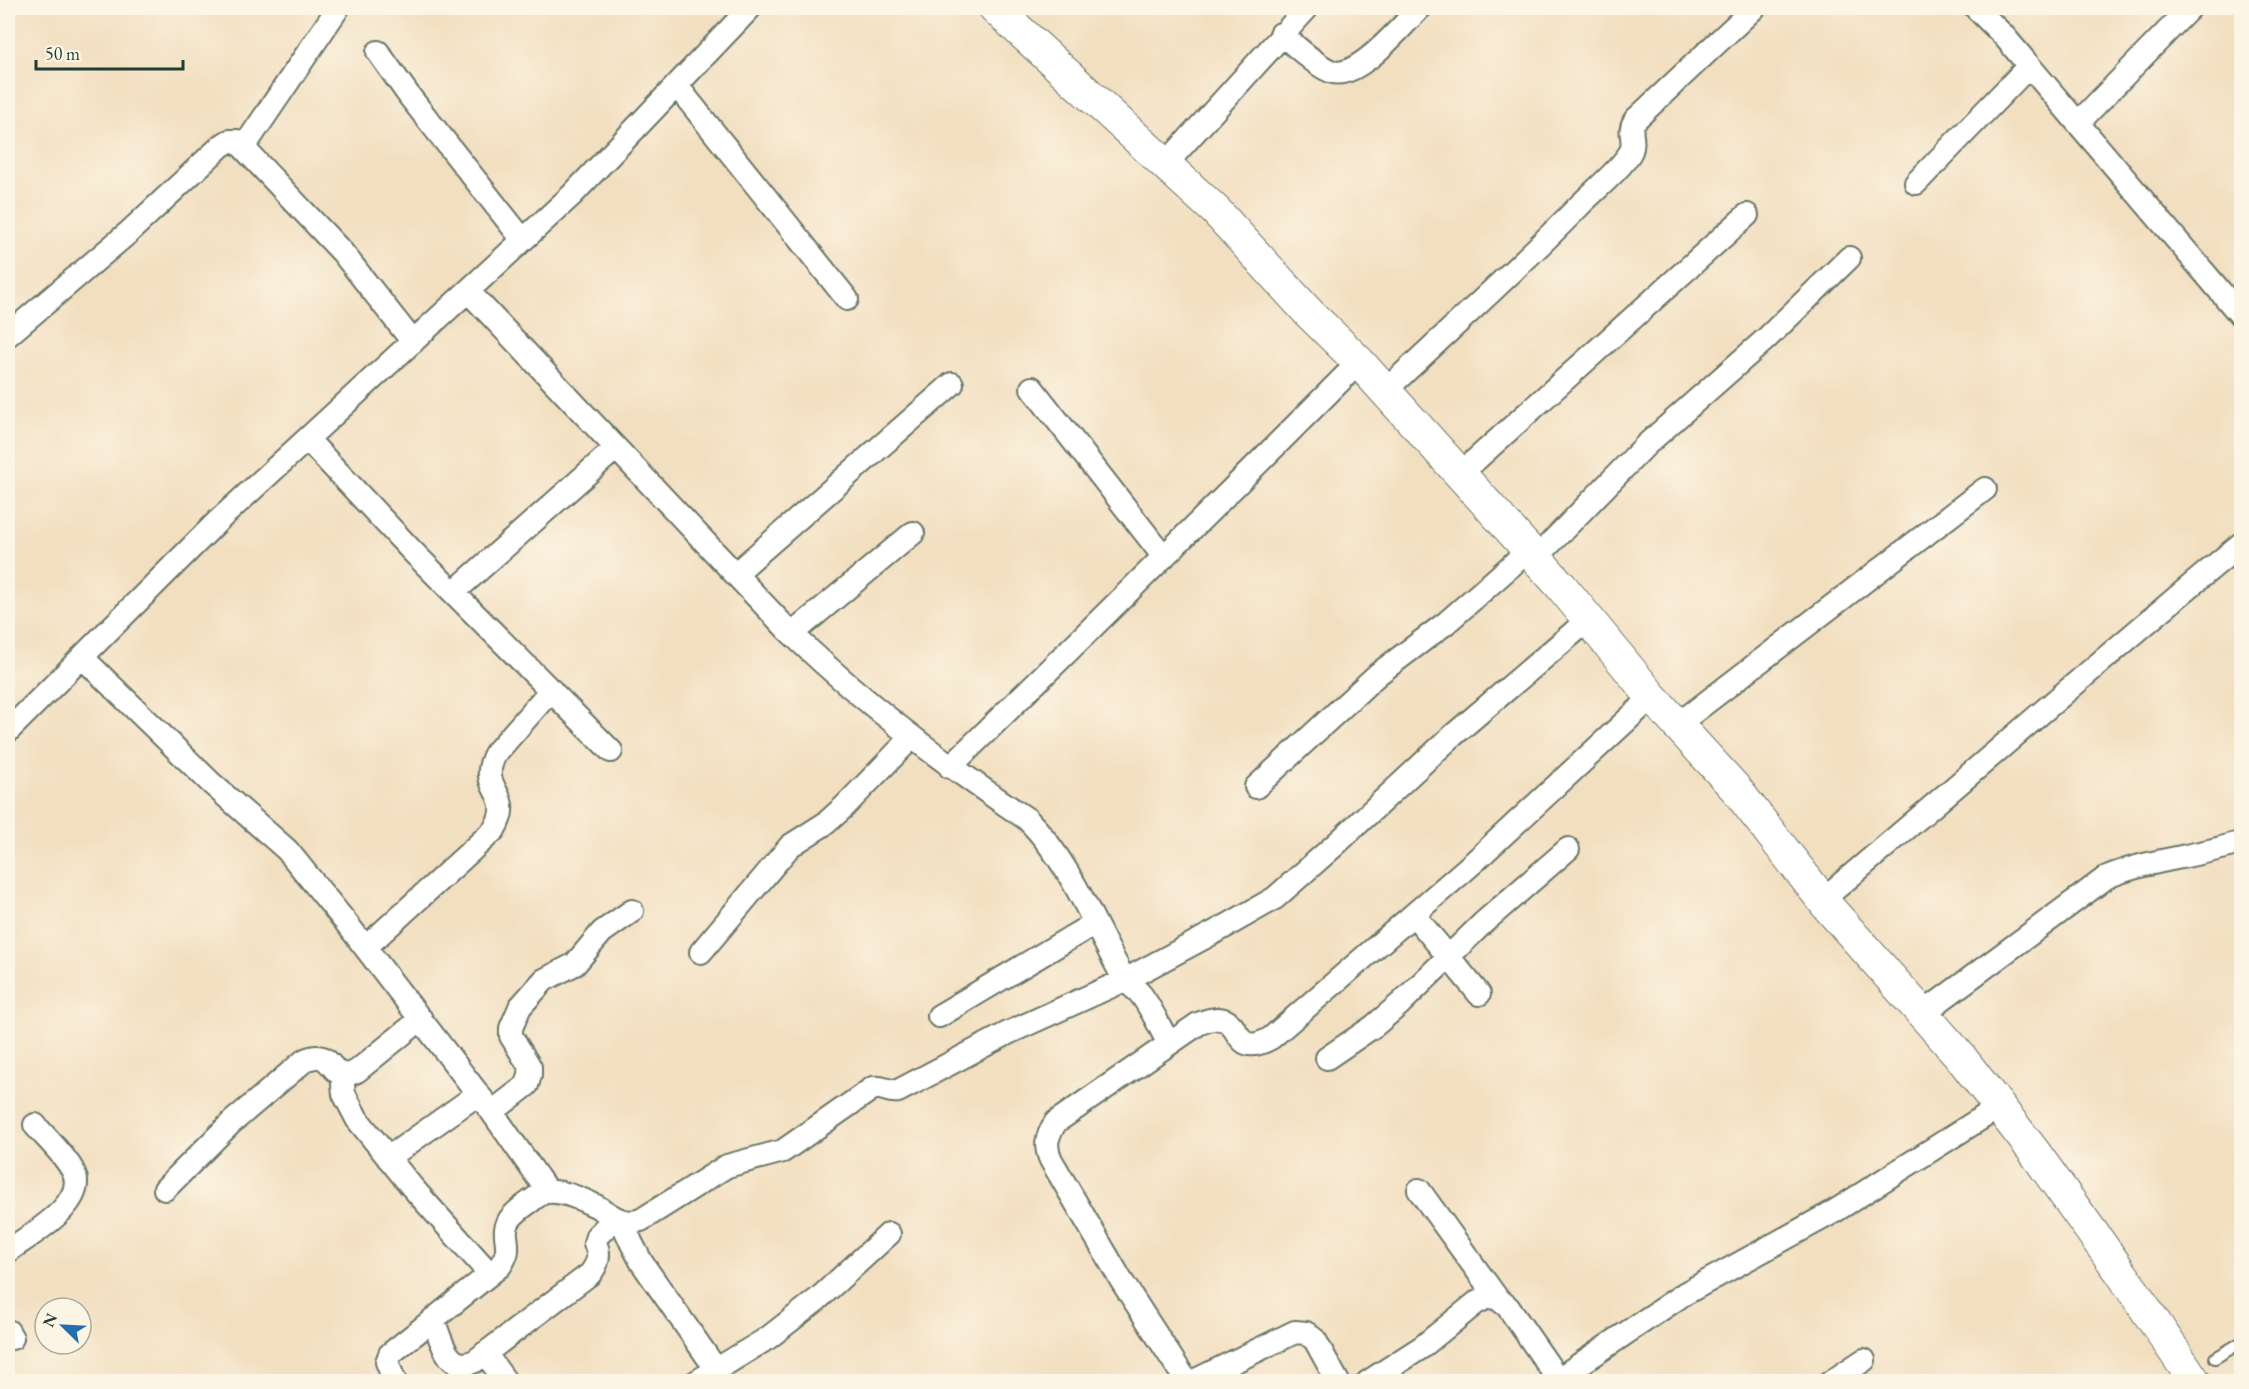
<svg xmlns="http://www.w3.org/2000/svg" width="2249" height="1389" viewBox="0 0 2249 1389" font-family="'EB Garamond',serif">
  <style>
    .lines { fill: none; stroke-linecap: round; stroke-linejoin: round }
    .lane-casing { stroke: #697665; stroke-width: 14 }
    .street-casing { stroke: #697665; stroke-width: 26 }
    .secondary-casing { stroke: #697665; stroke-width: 34 }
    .lane { stroke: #fff; stroke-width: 10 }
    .street { stroke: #fff; stroke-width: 22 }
    .secondary { stroke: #fff; stroke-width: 32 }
  </style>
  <rect width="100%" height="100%" fill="#fcf5e5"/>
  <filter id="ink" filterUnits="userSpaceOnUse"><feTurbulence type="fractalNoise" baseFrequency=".0167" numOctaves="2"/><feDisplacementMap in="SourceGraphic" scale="12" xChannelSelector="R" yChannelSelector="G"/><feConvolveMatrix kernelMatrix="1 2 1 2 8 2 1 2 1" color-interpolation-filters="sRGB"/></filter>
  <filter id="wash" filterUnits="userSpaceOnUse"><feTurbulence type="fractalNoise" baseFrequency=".008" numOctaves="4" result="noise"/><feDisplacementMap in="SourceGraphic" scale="24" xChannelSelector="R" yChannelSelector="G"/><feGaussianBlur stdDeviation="1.35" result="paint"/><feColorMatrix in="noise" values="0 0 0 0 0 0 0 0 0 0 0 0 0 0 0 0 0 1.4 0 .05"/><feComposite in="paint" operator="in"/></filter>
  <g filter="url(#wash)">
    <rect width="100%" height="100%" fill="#f2dfc0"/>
  </g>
  <g filter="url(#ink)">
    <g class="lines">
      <g class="lane-casing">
        <path id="lane" d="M2215,1358L2242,1342"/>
      </g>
      <g class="street-casing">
        <path id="street" d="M1976,8L2004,36L2242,317
          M1281,34C1295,45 1317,67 1333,72C1359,79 1403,24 1420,8
          M378,52L410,97L523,240
          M677,86L847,299
          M2078,123L2190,8
          M244,147L338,8
          M1165,165L1307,8
          M1916,183L2029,66
          M468,291L787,629C861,701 941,762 1027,819C1070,862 1094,925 1123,977C1127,984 1137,989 1142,996C1153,1011 1160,1028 1169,1044
          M8,335L128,233L221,146L229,141H237L342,252L413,342
          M1032,388L1164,557
          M1385,391C1450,329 1518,269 1581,204C1594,191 1623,167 1631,151C1636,139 1627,133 1635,120L1754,8
          M307,439L413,552L611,751
          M1460,474L1747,215
          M1536,558L1646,445L1767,338L1849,258
          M735,574L952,384
          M454,592L616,448
          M792,634L913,533
          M82,657L211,783L287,850L348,925L492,1112L548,1192
          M1677,725L1985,489
          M8,731L219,520L572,195L750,8
          M950,767C1087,633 1224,498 1359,362
          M1256,787L1378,674L1446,623L1529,550
          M1822,900C1963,782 2100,660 2242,543
          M1414,915L1479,994
          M366,947L494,830C517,791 476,792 495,754L551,690
          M701,952L790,846L826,823L844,807L911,738
          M1922,1014L2107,877C2150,859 2198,857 2242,842
          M939,1016L1095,923
          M1327,1058L1374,1026L1400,1004L1483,923L1568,849
          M342,1075L344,1094L357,1119L412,1187L490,1274
          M492,1112L527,1085L530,1075V1067L511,1036V1028L520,1007L544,980L575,964L602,932L632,911
          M388,1158L478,1094
          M165,1189L231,1123L305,1060C337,1046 327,1086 357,1071L421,1019
          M1419,1190L1497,1298
          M622,1222L632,1244L642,1263L716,1369
          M8,1251C28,1236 90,1203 73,1171C64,1154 47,1139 35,1125
          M433,1319C441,1339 447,1374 475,1361L590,1274C598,1264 601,1255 595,1243L597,1236L614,1219
          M8,1331L12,1338
          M485,1353L506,1382
          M1558,1379L1684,1294L1835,1211L1999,1107
          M395,1382L387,1362L390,1354L500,1266C503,1261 507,1256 507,1250C508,1237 502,1232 510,1219C516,1211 524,1206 531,1201C536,1197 541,1193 547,1192C561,1190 584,1200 596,1206C612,1215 621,1226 641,1220L727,1166L783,1151L873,1088C883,1086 889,1093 898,1091L1008,1033L1125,980L1228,925L1275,898L1335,845L1450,738L1588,620
          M696,1382L768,1338L818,1299L889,1234
          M1187,1382L1121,1280L1051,1160C1044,1145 1047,1136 1056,1122L1198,1024C1249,1001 1225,1064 1271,1038L1474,862L1652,697
          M1192,1382L1295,1332L1306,1333L1315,1340L1338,1382
          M1368,1382L1422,1347L1476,1303L1488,1297L1497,1298L1508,1307L1560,1382
          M1831,1382L1864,1360"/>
      </g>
      <g class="secondary-casing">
        <path id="secondary" d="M995,8L1216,211L1308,312L1359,362L1561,586L1652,697L1736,789L1828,907L1959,1055L2035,1153L2122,1274L2195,1382"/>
      </g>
      <use href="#lane" class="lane"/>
      <use href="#street" class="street"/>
      <use href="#secondary" class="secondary"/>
    </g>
  </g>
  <rect width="2249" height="1389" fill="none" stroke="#fcf5e5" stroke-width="30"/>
  <g transform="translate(63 1326) rotate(294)"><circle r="28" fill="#fcf5e5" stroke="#a4ab9e" stroke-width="1.5"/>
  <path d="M0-4.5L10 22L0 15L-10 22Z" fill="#1f6fb2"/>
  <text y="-9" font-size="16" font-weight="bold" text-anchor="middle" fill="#1f3d34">N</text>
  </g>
  <path d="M36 60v9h147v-9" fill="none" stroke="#1f3d34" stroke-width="3"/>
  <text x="45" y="60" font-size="18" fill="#1f3d34" stroke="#fcf5e5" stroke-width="4.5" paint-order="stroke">50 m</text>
</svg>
